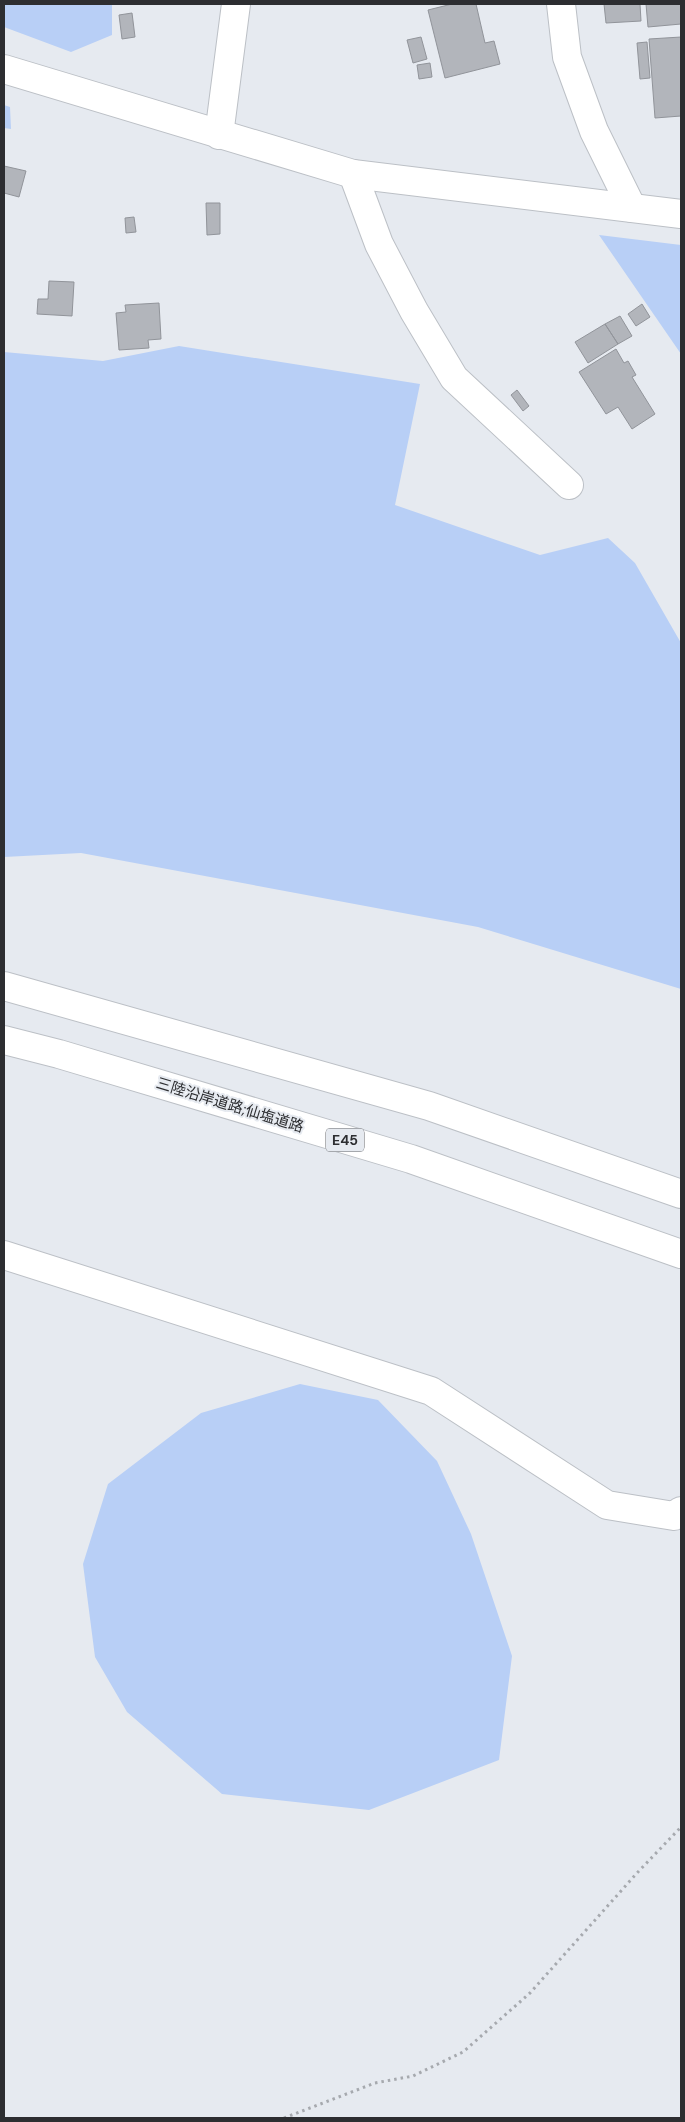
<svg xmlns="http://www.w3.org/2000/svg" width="685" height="2122" viewBox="0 0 685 2122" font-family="'DM Sans','Noto Sans JP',sans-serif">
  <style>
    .green { fill: #b8cff6 }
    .building { fill: #b2b5bb; stroke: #91949a }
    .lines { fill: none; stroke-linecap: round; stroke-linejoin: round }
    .minor-casing { stroke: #bcc0c6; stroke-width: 30 }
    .tertiary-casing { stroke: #bcc0c6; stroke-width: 30 }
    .motorway-casing { stroke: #bcc0c6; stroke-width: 30 }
    .path { stroke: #a6a9ae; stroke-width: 3; stroke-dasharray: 2.5 4; stroke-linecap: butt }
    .minor { stroke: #fff; stroke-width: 28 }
    .tertiary { stroke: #fff; stroke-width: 28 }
    .motorway { stroke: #fff; stroke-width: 28 }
    .labels { text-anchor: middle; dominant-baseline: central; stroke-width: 4; stroke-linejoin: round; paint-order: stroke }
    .shield { fill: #e6eaf0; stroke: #64666a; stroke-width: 1 }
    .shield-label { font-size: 14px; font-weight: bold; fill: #2d2e31 }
    .street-label { font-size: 15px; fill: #2d2e31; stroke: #e6eaf0 }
  </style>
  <rect width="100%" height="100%" fill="#e6eaf0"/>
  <path class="green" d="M4,4H112V35L71,52L4,27Z
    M4,105L10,107L11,129L4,128Z
    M599,235L681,245V354Z
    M179,346L420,384L395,505L540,555L608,538L635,563L681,643V989L478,927L81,853L4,857V352L103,361Z
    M300,1384L378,1400L437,1461L471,1534L512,1656L499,1760L369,1810L222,1794L127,1712L95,1657L83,1564L108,1484L201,1413Z"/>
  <path class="building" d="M452,4H476L485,43L494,41L500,64L445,78L428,10Z
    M604,4H640L641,21L606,23Z
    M646,4H681V24L648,27Z
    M132,13L135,37L122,39L119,15Z
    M421,37L427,59L413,63L407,40Z
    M681,37V116L655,118L649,39Z
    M647,42L650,78L640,79L637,43Z
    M430,63L432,77L419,79L417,65Z
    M4,166L26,171L19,197L4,193Z
    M206,203H220V234L207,235Z
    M134,217L136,232L126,233L125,218Z
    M49,281L74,282L72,316L37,314L38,299H48Z
    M159,303L161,339L148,340L149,348L119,350L116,313L126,312L125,305Z
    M642,304L650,317L636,326L628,314Z
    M620,316L632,336L618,344L605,324Z
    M605,324L618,344L588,363L575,342Z
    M616,349L624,363L628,361L636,375L632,377L655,414L632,429L618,407L606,414L579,372Z
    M517,390L529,406L523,411L511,395Z"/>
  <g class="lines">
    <g class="minor-casing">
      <path id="minor" d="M561,4L567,57L594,131L632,208
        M219,135L236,4
        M353,174L379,244L414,311L454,378L569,485
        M4,1255L431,1391L607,1505L674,1516L681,1511"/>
    </g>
    <g class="tertiary-casing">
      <path id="tertiary" d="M4,69L353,174L681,214"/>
    </g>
    <g class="motorway-casing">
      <path id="motorway" d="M4,986L429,1106L681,1194
        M4,1040L59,1054L411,1159L681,1254"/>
    </g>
    <path class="path" d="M284,2118L375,2083L413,2076L463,2052L530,1993L637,1873L681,1827"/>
    <use href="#minor" class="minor"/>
    <use href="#tertiary" class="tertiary"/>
    <use href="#motorway" class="motorway"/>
  </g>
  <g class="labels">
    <rect class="shield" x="326" y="1128.5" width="38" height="23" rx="4"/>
    <g class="shield-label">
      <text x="345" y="1140">E45</text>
    </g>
    <g class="street-label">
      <text transform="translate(230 1105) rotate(17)">三陸沿岸道路;仙塩道路</text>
    </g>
  </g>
  <rect width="685" height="2122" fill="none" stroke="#2d2e31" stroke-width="10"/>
</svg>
